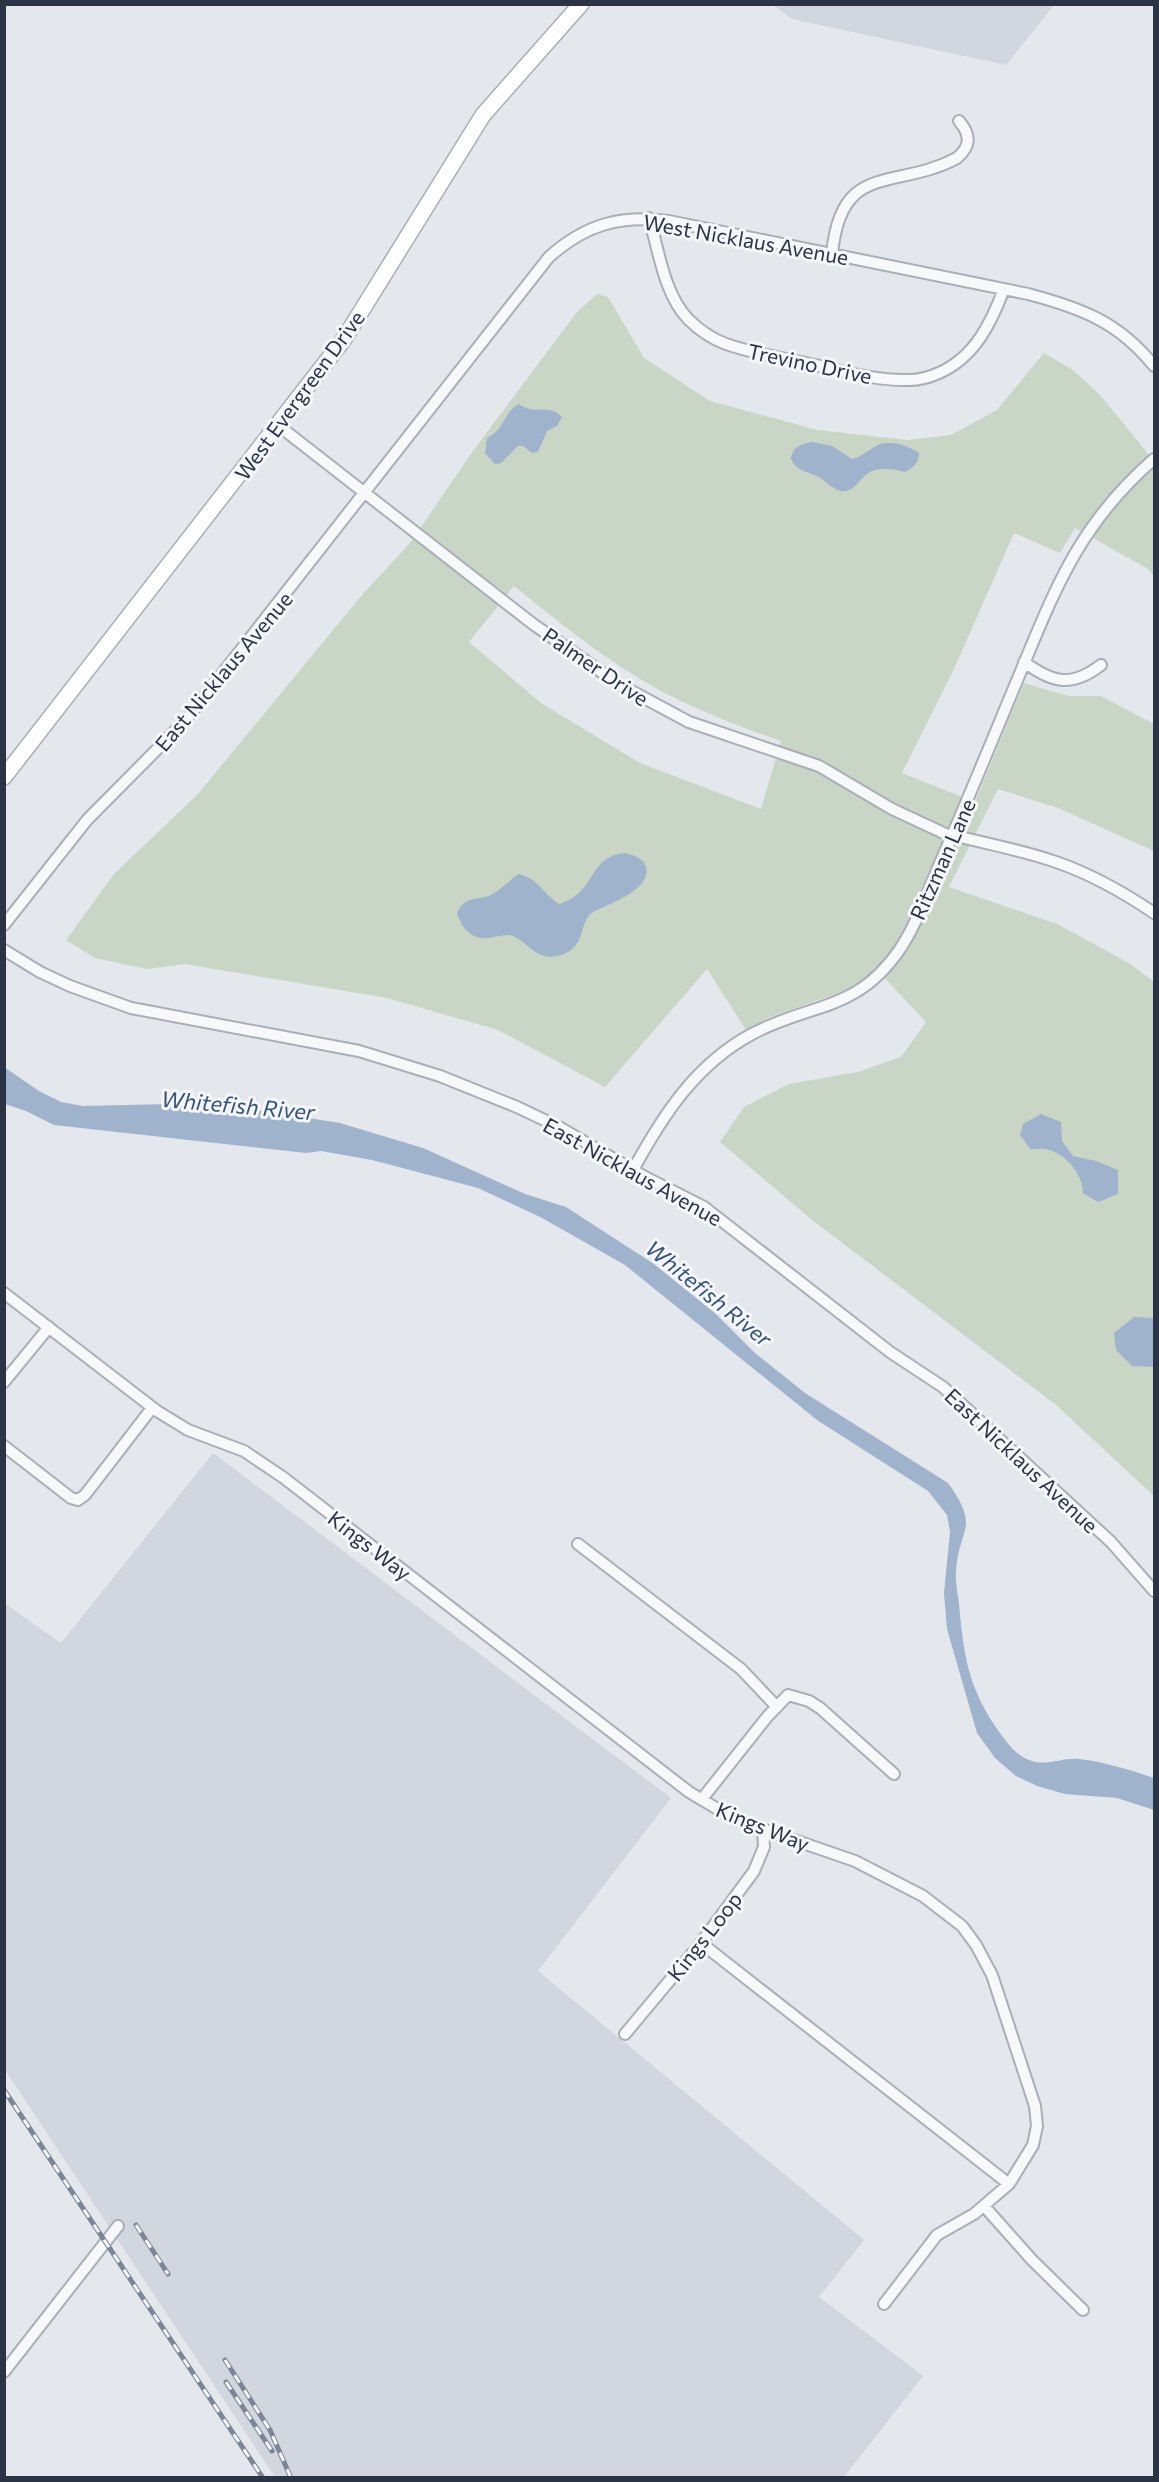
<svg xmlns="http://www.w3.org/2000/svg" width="1159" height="2482" viewBox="0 0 1159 2482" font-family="Commissioner,sans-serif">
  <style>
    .built { fill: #d2d6de }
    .green { fill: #c9d6c5; fill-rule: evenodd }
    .water { fill: #9fb4cc }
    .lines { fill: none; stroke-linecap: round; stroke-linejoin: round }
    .street-casing { stroke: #a9aeb7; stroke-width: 14 }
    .secondary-casing { stroke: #a9aeb7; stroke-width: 18 }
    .street { stroke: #f7f8fa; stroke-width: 10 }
    .secondary { stroke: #fff; stroke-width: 15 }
    .rail-casing { stroke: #7d8696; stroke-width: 5 }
    .rail { stroke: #f4f6f9; stroke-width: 3; stroke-dasharray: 9; stroke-linecap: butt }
    .labels { text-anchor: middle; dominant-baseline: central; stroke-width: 6; stroke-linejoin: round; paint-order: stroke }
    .street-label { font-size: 21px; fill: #2b3445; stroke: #f4f6f9 }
    .water-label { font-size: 22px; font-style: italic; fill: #34527a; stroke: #f4f6f9 }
  </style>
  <rect width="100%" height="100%" fill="#e4e7ec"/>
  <path class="built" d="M773,5H1054L1006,65L792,19Z
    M213,1453L671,1798L538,1971L864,2240L819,2297L923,2376L844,2477H275L5,2070L4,1603L61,1643Z"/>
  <path class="green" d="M597,294L608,297L644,358L710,401L817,430L908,440L951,435L997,410L1044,353L1073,370L1101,396L1154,461V576L1148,569L1075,528L1060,553L1014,533L954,669L902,773L975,802L1024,683L1068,696H1101L1154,724V851L1058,808L998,789L949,887L1057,924L1129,963L1154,982V1496L1055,1404L812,1220L720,1142L744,1107L789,1084L858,1072L901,1057L926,1022L876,969L862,982L847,990L770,1017L746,1030L707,969L605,1087L498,1030L387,998L184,964L147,969L95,958L66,940L114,874L198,794L362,595L410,543L473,451L577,312ZM514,586C561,624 608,662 661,691C700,711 740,727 781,741L761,809L640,763L541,703L469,642Z"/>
  <path class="water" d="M519,404C537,417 548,402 562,417L557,426L547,431L538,452L532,453L523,446H518L501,463L495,464L485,453L487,438C507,428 502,413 519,404Z
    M813,442L832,446L852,459C862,457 869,449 878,445C890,439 909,446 919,453C918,464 914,467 905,472C855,458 866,493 840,491C831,488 826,481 819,477C807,471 797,472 791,459C792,447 802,443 813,442Z
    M624,853C633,855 643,857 646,867C652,890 608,904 593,912C578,920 588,950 557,956C533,961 526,937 508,935C503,935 499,936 494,937C474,942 463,931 457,913C465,895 477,901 491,895C501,890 509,880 519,874C537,878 544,894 559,904C597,893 587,857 624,853Z
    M4,1067L39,1091L61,1102L83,1106L212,1103L340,1123L423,1148L525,1194L566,1207L654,1264L716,1314L755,1353L805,1393L948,1483C981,1529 959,1526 956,1572C955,1582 958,1594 959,1604C964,1657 968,1688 1000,1733C1007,1743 1017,1756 1029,1760C1047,1767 1062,1757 1079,1759C1105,1762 1130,1770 1154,1778V1810L1117,1798L1065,1794L1037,1786L1016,1776L995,1758L977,1733L947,1629L944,1593L950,1532L947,1515L928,1491L817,1420L625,1265L542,1218L478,1188L372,1160L321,1151L306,1153L54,1125L26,1111L5,1104Z
    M1041,1114L1061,1122L1062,1141L1073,1156L1096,1161L1118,1170V1194L1098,1202L1083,1193C1083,1175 1067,1155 1049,1150C1043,1148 1036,1149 1030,1149L1020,1135L1023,1124Z
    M1134,1317L1154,1318V1367L1132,1366L1116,1350L1114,1333Z"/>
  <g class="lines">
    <g class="street-casing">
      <path id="street" d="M649,218C659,251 664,294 688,319C699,330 712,339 726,344C751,353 779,357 806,363C839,370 874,381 909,380C919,380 930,377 939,373C975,357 991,323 1004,289
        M832,254C841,160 895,191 957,158C971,146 971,135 959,121
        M279,426L533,624L620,685L689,722L819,766L892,809L952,837
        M1024,662C1054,684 1072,687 1101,665
        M953,835C987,844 1022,850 1056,862C1091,874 1123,892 1154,913
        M4,925L87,820L185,721L549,257C586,224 620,215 669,221L1028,294C1081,308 1119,322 1154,366
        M4,950L40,972L70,986L131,1008L359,1051L440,1076L517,1107L559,1127L645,1177L704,1207L890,1352L943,1387L1111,1542L1154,1591
        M633,1170C663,1115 696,1064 752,1034C812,1002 856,1013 900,949C918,922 928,890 941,861C967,802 991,743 1016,683C1054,592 1077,526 1154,459
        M4,1293L157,1411L188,1430L244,1451L284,1478L689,1792L736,1820L855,1861L923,1896L962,1926L976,1945L992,1975L1035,2106L1037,2126L1033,2145L1009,2184L974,2214L937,2235L884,2304
        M4,1382L49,1327
        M4,1446L71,1498L78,1500L85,1495L152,1408
        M578,1544L741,1669L777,1707
        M702,1799L767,1717L788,1695L809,1701L820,1708L894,1774
        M701,1943L1009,2184
        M625,2034L701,1943L754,1871L764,1847L763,1830
        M984,2206L1032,2260L1083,2310
        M4,2372L118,2226"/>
    </g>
    <g class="secondary-casing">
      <path id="secondary" d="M4,777L344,339L483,115L581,4"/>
    </g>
    <use href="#street" class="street"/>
    <use href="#secondary" class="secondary"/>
    <g class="rail-casing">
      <path id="rail" d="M4,2090L263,2478
        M136,2225L168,2274
        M225,2360L270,2430L291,2478
        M226,2382L272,2451"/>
    </g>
    <use href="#rail" class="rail"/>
  </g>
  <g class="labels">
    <g class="street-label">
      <text transform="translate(746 239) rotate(10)">West Nicklaus Avenue</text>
      <text transform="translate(810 363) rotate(12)">Trevino Drive</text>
      <text transform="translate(299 395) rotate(-54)">West Evergreen Drive</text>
      <text transform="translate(596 666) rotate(34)">Palmer Drive</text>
      <text transform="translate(223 671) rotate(-50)">East Nicklaus Avenue</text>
      <text transform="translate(942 859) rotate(-66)">Ritzman Lane</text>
      <text transform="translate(633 1171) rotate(29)">East Nicklaus Avenue</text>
      <text transform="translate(1022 1460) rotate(43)">East Nicklaus Avenue</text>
      <text transform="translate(370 1545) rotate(38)">Kings Way</text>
      <text transform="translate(763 1826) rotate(22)">Kings Way</text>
      <text transform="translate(704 1936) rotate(-52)">Kings Loop</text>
    </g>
    <g class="water-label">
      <text transform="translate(238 1105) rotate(5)">Whitefish River</text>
      <text transform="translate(709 1293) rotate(39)">Whitefish River</text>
    </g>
  </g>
  <rect width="1159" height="2482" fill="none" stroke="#2b3445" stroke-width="12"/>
</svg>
